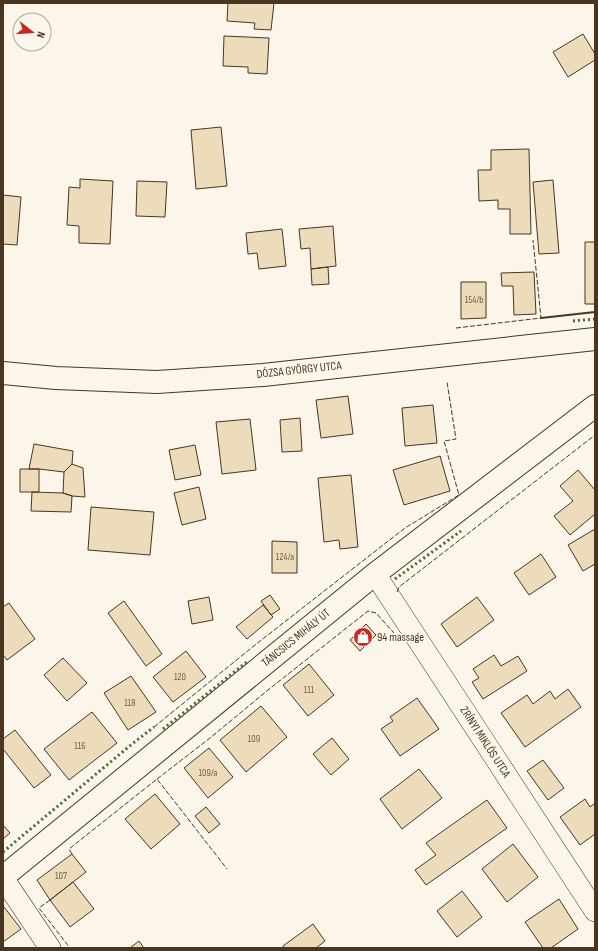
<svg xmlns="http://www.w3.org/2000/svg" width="598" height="951" viewBox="0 0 598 951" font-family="'Sofia Sans Condensed',sans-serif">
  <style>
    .building { fill: #ecdcbc; stroke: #4a3520 }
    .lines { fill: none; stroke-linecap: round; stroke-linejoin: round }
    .street-casing { stroke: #4a3520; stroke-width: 22 }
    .secondary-casing { stroke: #4a3520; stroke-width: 24 }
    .street { stroke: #fbf6e9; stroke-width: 21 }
    .secondary { stroke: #fbf6e9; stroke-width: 22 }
    .hedge { stroke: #436837; stroke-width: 3; stroke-dasharray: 2 3; stroke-linecap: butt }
    .fence { stroke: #4a3520; stroke-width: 1; stroke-dasharray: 5 2; stroke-linecap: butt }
    .wall { stroke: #4a3520; stroke-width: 2 }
    .labels { text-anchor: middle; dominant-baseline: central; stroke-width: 3; stroke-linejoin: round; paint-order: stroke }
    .number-label { font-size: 10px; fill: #725f47 }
    .street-label { font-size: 12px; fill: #4a3520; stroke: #fbf6e9 }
    .poi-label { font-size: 12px; fill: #4a3520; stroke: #fbf6e9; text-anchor: start }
  </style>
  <rect width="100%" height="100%" fill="#fbf6e9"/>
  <path class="building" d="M228,3H274L271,30L254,29L255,23L227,21Z
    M583,34L595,54V60L568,77L553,52Z
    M224,36L269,38L267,74L248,73V67L223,66Z
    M221,127L227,186L196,189L191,130Z
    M529,149L531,234H510V209H498V200L479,201L478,170H491V150Z
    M80,179L113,181L110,244L79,243V226L67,225L69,187L80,188Z
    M553,180L559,253L539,254L533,182Z
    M137,181L167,182L165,217L136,216Z
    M3,195L21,197L17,245L3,244Z
    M333,226L336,266L311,269L310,248L301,249L299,229Z
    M282,229L286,266L259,269L257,253L248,254L246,233Z
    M585,242H595V304H585Z
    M328,267L329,284L312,285L311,269Z
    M534,272L536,314L514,315L513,286H502L501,273Z
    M461,282H486V318L461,319Z
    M348,396L353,434L321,438L316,400Z
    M433,405L437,443L405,446L402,408Z
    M300,418L302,451L282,452L280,420Z
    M250,419L256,470L222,474L216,422Z
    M34,444L73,451L72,464L64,472L39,469H29Z
    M195,445L201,475L175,480L169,450Z
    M440,456L450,491L404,505L393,470Z
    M72,464L83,468L85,497L72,496L63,493L64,472Z
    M20,469H39V492H20Z
    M578,470L595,490V514L570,535L554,516L573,501L560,486Z
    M351,475L358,547L340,549L339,540L324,542L318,478Z
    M199,487L206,519L182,525L174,493Z
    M32,492L63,493L72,496L71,512L31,511Z
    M91,507L154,512L150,555L88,550Z
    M595,529V564L583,571L568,545Z
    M272,541L297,542V573H272Z
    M541,554L556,577L529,595L514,573Z
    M270,595L280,609L271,615L261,601Z
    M209,597L213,620L192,624L188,601Z
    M477,597L494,620L457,647L441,624Z
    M124,601L162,654L146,666L108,613Z
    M9,603L35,639L7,660L3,655V607Z
    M263,605L273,617L247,639L236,627Z
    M366,624L376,635L360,651L350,640Z
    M186,651L206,677L173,702L153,677Z
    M494,655L501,666L518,656L527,671L483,699L472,682L479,678L473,669Z
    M63,658L87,683L67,701L44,675Z
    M309,664L334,695L308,716L283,685Z
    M131,676L156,712L128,730L104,693Z
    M568,689L581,707L525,747L501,713L527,695L533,704L550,691L555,699Z
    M417,698L439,729L400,756L381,729L393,721L390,717Z
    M261,706L287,737L246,772L220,740Z
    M92,712L117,743L69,780L44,749Z
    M15,730L51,775L34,788L3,749V739Z
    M332,738L349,759L331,775L313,754Z
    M209,748L233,777L208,798L184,768Z
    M543,760L564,788L548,800L527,771Z
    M419,769L442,798L402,829L380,799Z
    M155,794L180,824L151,849L125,819Z
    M585,799L590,807L595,803V834L580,845L560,817Z
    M487,800L507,828L426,885L415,870L436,855L426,843Z
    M206,807L220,824L209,833L195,816Z
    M3,825L10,833L3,839Z
    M513,844L538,877L507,902L482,869Z
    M72,854L86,872L50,900L37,880Z
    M73,882L94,909L70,927L50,900Z
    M462,891L482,917L457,937L437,911Z
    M559,899L578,929L551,948H543L525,922Z
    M4,907L21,929L3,942V908Z
    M313,924L325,941L316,948H284L283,946Z
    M139,941L144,948H130Z"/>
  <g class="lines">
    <g class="street-casing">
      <path id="street" d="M375,574L595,911
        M3,878L50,948"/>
    </g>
    <g class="secondary-casing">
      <path id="secondary" d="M3,373L56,378L157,382L263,375L595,339
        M3,877L375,574L595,406"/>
    </g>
    <use href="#street" class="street"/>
    <use href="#secondary" class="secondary"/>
    <path class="hedge" d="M573,321L595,319
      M395,579L461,531
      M163,729L248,661
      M3,852L132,744L154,727"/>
    <path class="fence" d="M456,328L541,318L533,240
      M397,592L399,587L595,435
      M154,727L255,645L405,528L459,495L444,441L456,439L447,382
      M157,779L210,738L268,690L368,611L376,613L394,633
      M72,854L69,849L157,779L227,869
      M50,900L39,908L70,948"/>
    <path class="wall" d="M541,318L595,312"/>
  </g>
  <defs>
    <g id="shop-disc" transform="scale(1)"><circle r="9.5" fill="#c62828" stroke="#fbf6e9"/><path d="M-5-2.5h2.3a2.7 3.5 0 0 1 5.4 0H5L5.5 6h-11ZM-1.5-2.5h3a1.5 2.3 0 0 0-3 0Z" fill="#fff"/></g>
  </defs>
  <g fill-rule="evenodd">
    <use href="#shop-disc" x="363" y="637"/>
  </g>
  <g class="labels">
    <g class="number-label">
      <text x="474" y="300">154/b</text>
      <text x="285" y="557">124/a</text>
      <text x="180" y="677">120</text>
      <text x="309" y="690">111</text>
      <text x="130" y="703">118</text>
      <text x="254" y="739">109</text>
      <text x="80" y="746">116</text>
      <text x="208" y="773">109/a</text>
      <text x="61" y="876">107</text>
    </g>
    <g class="street-label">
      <text transform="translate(299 370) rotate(-6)">DÓZSA GYÖRGY UTCA</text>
      <text transform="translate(296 638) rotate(-39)">TÁNCSICS MIHÁLY ÚT</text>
      <text transform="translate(485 742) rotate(57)">ZRÍNYI MIKLÓS UTCA</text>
    </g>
    <g class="poi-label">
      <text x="377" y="637">94 massage</text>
    </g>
  </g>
  <rect width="598" height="951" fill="none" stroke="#4a3520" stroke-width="8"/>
  <g transform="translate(32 32) rotate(107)"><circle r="19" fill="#fbf6e9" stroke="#b4a999"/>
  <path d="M0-3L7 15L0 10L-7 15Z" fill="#c62828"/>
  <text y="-6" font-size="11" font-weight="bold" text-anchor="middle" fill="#4a3520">N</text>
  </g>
</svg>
